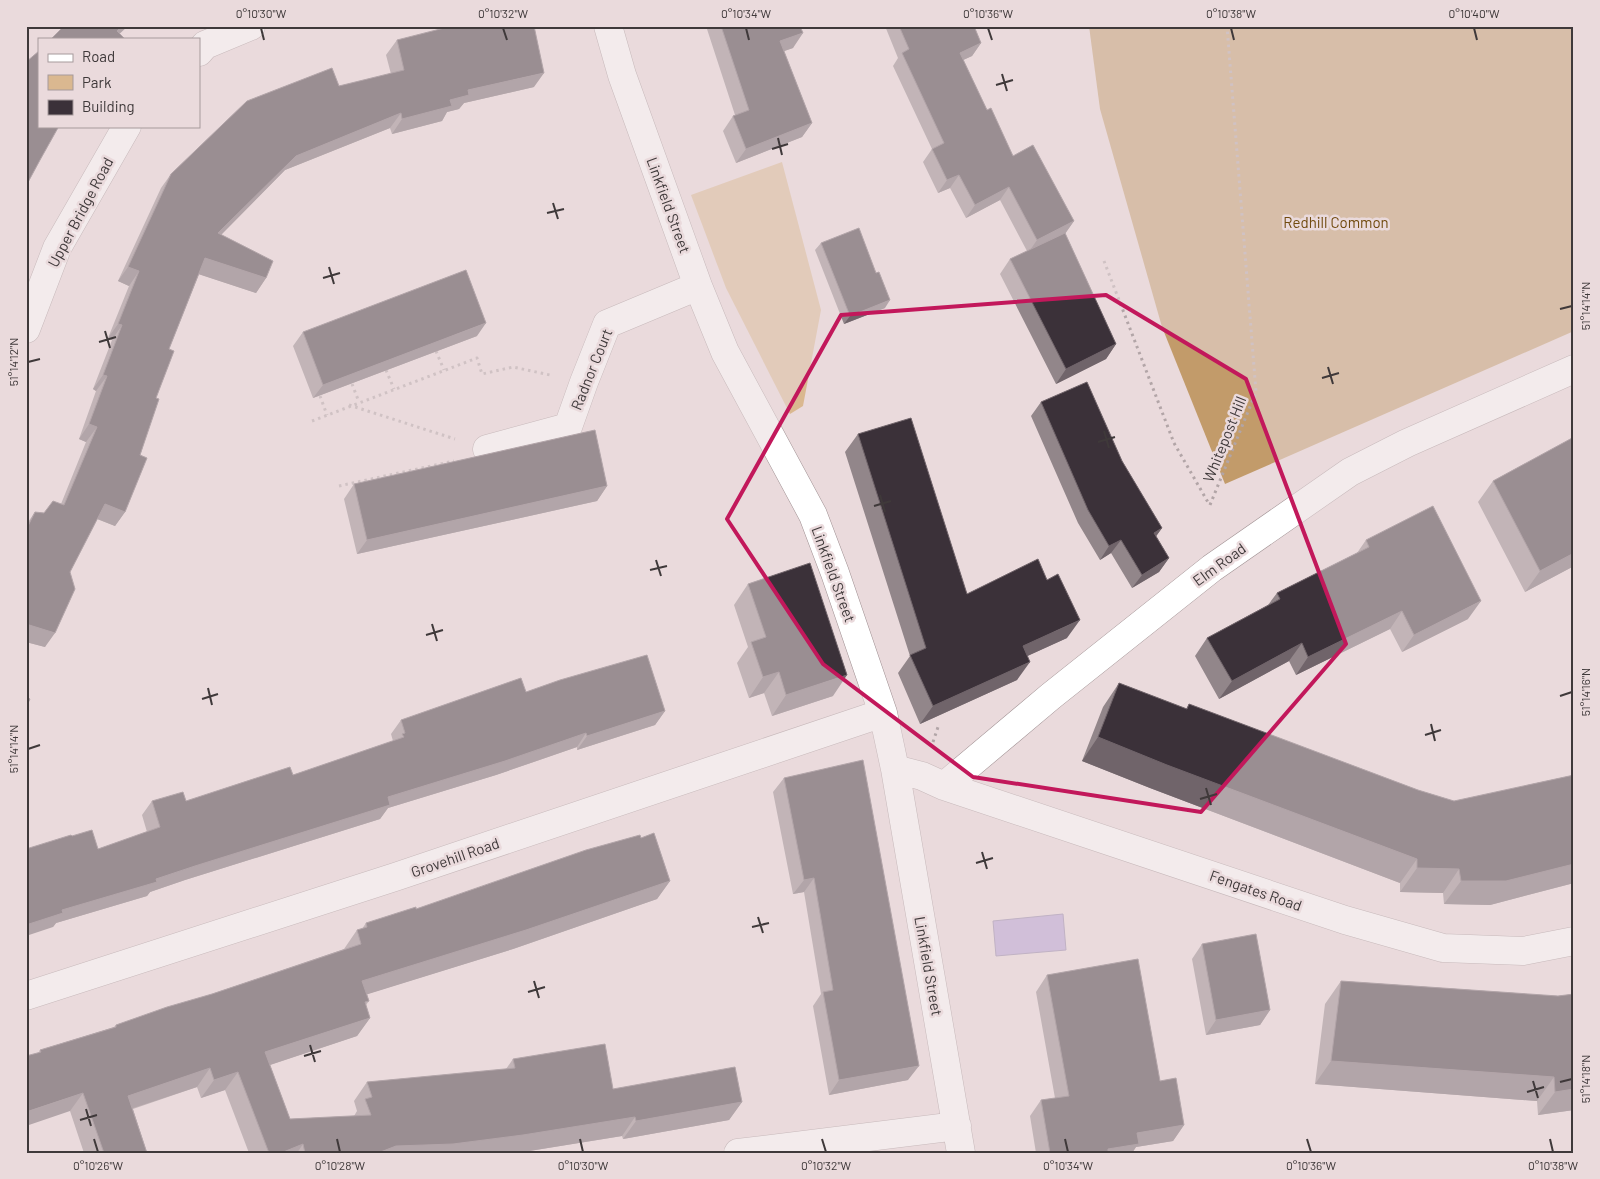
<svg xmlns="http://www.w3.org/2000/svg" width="1600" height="1179" viewBox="0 0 1600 1179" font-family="Barlow,sans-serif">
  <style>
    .green { fill: #dab890 }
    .forest { fill: #c29b6a }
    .water { fill: #b39ed4; stroke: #9080a6 }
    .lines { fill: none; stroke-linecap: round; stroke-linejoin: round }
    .street-casing { stroke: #a09193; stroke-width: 29 }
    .path { stroke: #b2a5a7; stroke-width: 3; stroke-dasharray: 2.5 4; stroke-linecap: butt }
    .street { stroke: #fff; stroke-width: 28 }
    .wall { fill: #92868a }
    .shaded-wall { fill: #70646a }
    .building { fill: #3b3139; stroke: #70646a }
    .marked { fill: none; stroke: #c2185b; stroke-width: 4; stroke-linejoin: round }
    .ticks { fill: none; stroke: #3f393a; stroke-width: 2 }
    .labels { text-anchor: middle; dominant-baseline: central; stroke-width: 5; stroke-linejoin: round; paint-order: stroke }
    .street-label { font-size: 15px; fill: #3f393a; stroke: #eadadc }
    .park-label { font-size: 15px; fill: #714a0e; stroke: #eadadc }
    .neatline { fill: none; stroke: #3f393a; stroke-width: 2 }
    .ticks-label { font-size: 12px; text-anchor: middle; fill: #3f393a }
  </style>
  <rect width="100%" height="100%" fill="#eadadc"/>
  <path class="green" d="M782,162L821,310L803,406L790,414L726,288L691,195Z"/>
  <path class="forest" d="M1089,26H1574V331L1225,484L1162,327L1100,109Z"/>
  <path class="water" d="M1063,914L1066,950L996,956L993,921Z"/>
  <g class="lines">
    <g class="street-casing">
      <path id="street" d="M608,26L622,75L698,286L725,352L813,515L835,573L883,713L895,769L961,1153
        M199,52L205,45L251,26
        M26,329L57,248L127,126
        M487,449L568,427L584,382L607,324L698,286
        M895,769L922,776L944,786L1345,920L1443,948L1523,951L1574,941
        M944,786L1051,696L1212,568L1350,472L1407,443L1574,369
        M26,996L395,877L883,713
        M738,1153L957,1126"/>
    </g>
    <path class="path" d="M1104,261L1174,443L1209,504
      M436,351L444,370
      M386,370L394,389
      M352,384L359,402
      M320,396L327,415
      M349,405L455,439
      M312,421L477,358L482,374L513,367L550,375
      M339,486L454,461
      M1210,505L1256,392L1227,26
      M933,742L938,727"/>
    <use href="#street" class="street"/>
  </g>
  <path class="wall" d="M706,26H800L793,48L784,51L812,123L802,137L736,163L723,131L733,116L735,115Z
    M885,26H974L981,43L972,56L963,60L987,110L1013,156L1074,221L1065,233L1116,344L1106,359L1056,384L1000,274L1010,259L1027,251L1000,200L966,218L950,188L938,193L923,162L932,149L893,66L898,58Z
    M397,40L534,87L464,103L459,109L447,112L442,121L392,134L390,128L285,170L221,235L266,278L256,293L199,274L169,349L125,512L115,526L97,519L70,572L45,647L26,642V525L35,512L44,513L61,504L86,442L79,439L96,391L93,389L112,340L108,338L129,286L118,281L161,188L171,174L339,86L391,74L386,55Z
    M821,243L885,308L844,324L815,250Z
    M303,332L477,336L313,398L293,346Z
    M1041,402L1122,461L1162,528L1156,536L1169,558L1159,572L1132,588L1111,553L1100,560L1078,523L1031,416Z
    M858,434L967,594L1067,638L1027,656L1017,680L920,724L898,673L910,656L845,452Z
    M1574,437V566L1525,592L1478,502L1493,481Z
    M354,484L607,486L597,501L357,554L344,499Z
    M1366,540L1468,619L1402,652L1390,629L1296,675L1289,661L1219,699L1195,656L1207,638L1268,605L1277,593L1357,553Z
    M748,584L833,696L772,716L764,693L749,698L737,663L748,647L734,605Z
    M1119,683L1186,709L1189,704L1418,790L1454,801L1574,775V883L1490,905L1444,904L1443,893L1400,892V883L1150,788L1082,761L1103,707Z
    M526,692L665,711L655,725L577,750V747L496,775L388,808L380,819L185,880L150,892L147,896L56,923L53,927L72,836L98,849L147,832L142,815L152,801H186L293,775L393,741L391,734L401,720Z
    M784,778L908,1080L829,1095L813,1006L821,994L804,892L793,894L773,792Z
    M641,838L670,881L657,899L513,949L367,994L369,1001L366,1005L370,1018L357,1036L270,1065L290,1119L354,1116L357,1111L354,1101L367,1082L506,1069L513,1059L613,1089L742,1102L729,1120L623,1139L622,1136L517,1153H249L225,1090L201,1098L197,1087L133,1109L147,1153H84L70,1111L39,1052L40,1050L114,1027L116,1025L212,994L344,949L357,930L362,929L366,923L416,909Z
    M1202,944L1270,1010L1260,1025L1206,1035L1192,959Z
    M1047,975L1160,1081L1184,1125L1173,1141L1136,1147L1132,1153H1036L1030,1116L1041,1100L1055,1098L1036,992Z
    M1341,981L1558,996L1574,994V1110L1538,1115L1537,1101L1315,1084L1325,1004Z"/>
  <path class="shaded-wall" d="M122,26H128L114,39L117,31Z
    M803,33L793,48L770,56L780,41Z
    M981,43L972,56L950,66L960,53Z
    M544,73L534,87L464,103L459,109L447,112L442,121L392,134L402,119L450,100L468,90Z
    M401,113L390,128L285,170L208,248L218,233L296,156Z
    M812,123L802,137L736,163L746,149Z
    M959,175L950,188L938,193L947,180Z
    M1009,187L1000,200L966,218L975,205Z
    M1074,221L1065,234L1028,253L1037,240Z
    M205,258L266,278L256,293L195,273Z
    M128,267L139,271L129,286L118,281Z
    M890,300L885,308L844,324L850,316Z
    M486,323L477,336L313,398L323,385Z
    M118,324L122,325L112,340L108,338Z
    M1116,344L1106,359L1056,384L1066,369Z
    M103,375L107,376L96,391L93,389Z
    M89,424L97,427L86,442L79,439Z
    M607,486L597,501L357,554L367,540Z
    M105,504L125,512L115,526L95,518Z
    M1162,528L1152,542L1154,533Z
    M1121,540L1111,553L1100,560L1109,546Z
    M1574,553V566L1525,592L1540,571Z
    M1169,558L1159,572L1132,588L1142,575Z
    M1481,601L1468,619L1402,652L1414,635Z
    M1402,611L1390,629L1296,675L1308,657Z
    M1080,620L1067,638L1010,664L1023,646Z
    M26,624L55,633L45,647L26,642Z
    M1302,643L1289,661L1219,699L1232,681Z
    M1030,662L1017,680L920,724L933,706Z
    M779,672L764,693L749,698L763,677Z
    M847,675L833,696L772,716L786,695Z
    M665,711L655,725L577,750L587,736Z
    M586,733L577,747L496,775L388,808L380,819L185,880L150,892L147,896L56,923L53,927L26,936V925L62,910L156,879L388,797Z
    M1098,737L1417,859L1400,883L1150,788L1082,761Z
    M1574,864V883L1490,905L1444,904L1461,881Z
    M1417,868L1459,869L1443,893L1400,892Z
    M814,878L804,892L793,894L804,880Z
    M670,881L657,899L513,949L349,1000L362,981Z
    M1270,1010L1260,1025L1206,1035L1216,1020Z
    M370,1018L357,1036L252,1071L265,1052Z
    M1331,1061L1554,1077L1537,1101L1315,1084Z
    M919,1066L908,1080L829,1095L839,1080Z
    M210,1068L197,1087L115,1114L128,1096Z
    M238,1072L225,1090L201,1098L214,1080Z
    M1574,1089V1110L1538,1115L1555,1092Z
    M83,1093L70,1111L26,1126V1112Z
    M742,1102L729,1120L623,1139L636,1121Z
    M635,1117L622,1136L517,1153H378L396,1146Z
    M1184,1125L1173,1141L1136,1147L1132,1153H1105L1108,1149L1137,1133Z
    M303,1144L297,1153H281Z"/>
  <path class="building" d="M64,26H122L117,31L125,39H51Z
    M452,26H534L544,73L468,90L469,95L450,100L452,106L402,119L401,113L296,156L218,233L273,261L266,278L205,258L169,349L174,351L156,398L159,399L140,455L147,458L125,512L105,504L70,572L75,589L55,633L26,624V530L35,512L44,513L53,501L64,505L97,427L89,424L107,376L103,375L122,325L118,324L139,271L128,267L171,174L247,101L332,68L339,86L404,70L397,40Z
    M721,26H800L803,33L780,41L812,123L746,149L733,116L749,110Z
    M899,26H974L981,43L960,53L987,110L991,108L1013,156L1033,145L1074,221L1037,240L1009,187L975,205L959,175L947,180L932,149L944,143L902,53L909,49Z
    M39,51V126H59L40,160L26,186V62Z
    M859,228L876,273L879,272L890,300L850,316L821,243Z
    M1065,233L1116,344L1066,369L1010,259Z
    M466,270L486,323L323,385L303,332Z
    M1087,382L1122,461L1162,528L1154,533L1169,558L1142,575L1121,540L1109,546L1088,510L1041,402Z
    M911,418L967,594L1038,559L1047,580L1058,574L1080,620L1023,646L1030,662L933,706L910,655L926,648L858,434Z
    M595,430L607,486L367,540L354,484Z
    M1574,437V553L1540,571L1493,481Z
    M1433,506L1481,601L1414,635L1402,611L1308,657L1302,643L1232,681L1207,638L1280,599L1277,593L1369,547L1366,540Z
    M810,563L847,675L786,695L779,672L763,677L751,642L766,637L748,584Z
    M647,655L665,711L587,736L586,733L505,761L388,797L390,805L195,866L156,879L157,882L62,910L63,913L26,925V849L71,835L72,836L92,830L98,849L160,827L152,801L183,792L186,801L290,767L293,775L404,737L402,734L405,733L401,720L521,678L526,692L560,680Z
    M1119,683L1187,709L1189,704L1418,790L1454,801L1574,775V864L1506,881H1461L1459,869L1417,868V859L1167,765L1098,737Z
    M26,697L30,699L26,707Z
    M863,760L919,1066L839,1080L823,992L833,990L814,878L804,880L784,778Z
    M654,833L670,881L526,930L362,981L369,1001L365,1002L370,1018L265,1052L290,1119L371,1115L365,1099L372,1097L367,1082L515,1068L513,1059L605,1044L613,1089L735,1067L742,1102L636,1121L635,1117L523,1135L453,1144L396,1146L378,1153H305L303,1144L281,1153H269L238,1072L214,1080L210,1068L128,1096L147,1153H104L83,1093L26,1112V1056L41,1052L40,1050L116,1027V1025L167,1007L212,994L361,944L357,930L367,927L366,923L416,907V909L586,850L640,835L641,838Z
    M1256,934L1270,1010L1216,1020L1202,944Z
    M1138,959L1160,1081L1176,1078L1184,1125L1137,1133L1139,1144L1108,1149V1153H1050L1041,1100L1069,1096L1047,975Z
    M1341,981L1558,996L1574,994V1089L1555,1092L1554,1077L1331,1061Z"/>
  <path d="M0 0H1600V1179H0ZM1106,295L1246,379L1346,644L1201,812L973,777L823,664L727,519L841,315Z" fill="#eadadc" fill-opacity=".55" fill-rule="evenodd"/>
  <path class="marked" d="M1106,295L1246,379L1346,644L1201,812L973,777L823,664L727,519L841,315Z"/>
  <path class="ticks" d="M261,28L264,40M503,28L507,40M746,28L749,40M988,28L992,40M1231,28L1234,40M1474,28L1477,40M1002,74L1007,91M996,85L1013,80M778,138L782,155M772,149L788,144M553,203L558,219M547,213L564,209M329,267L334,284M323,278L340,273M1560,309L1572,306M105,331L110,348M99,342L116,337M28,362L40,359M1328,367L1333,384M1322,378L1339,373M1104,431L1109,448M1098,442L1115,437M880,495L885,512M874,506L891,501M656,560L661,576M650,570L667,566M432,624L437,641M426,635L443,630M208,688L212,705M1560,696L1572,692M202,699L218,694M1431,724L1435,741M1425,735L1441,730M28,749L40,745M1206,788L1211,805M1200,799L1217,794M982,852L987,869M976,863L993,858M758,917L763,933M752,927L769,923M534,981L539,998M528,992L545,987M310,1045L315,1062M304,1056L321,1051M1533,1081L1538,1098M1560,1082L1572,1079M1527,1092L1544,1087M86,1109L91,1126M80,1120L97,1115M94,1139L98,1152M337,1139L340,1152M580,1139L583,1152M822,1139L826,1152M1065,1139L1068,1152M1307,1139L1311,1152M1550,1139L1553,1152"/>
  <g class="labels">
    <g class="street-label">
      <text transform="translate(669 205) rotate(70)">Linkfield Street</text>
      <text transform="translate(80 212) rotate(-62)">Upper Bridge Road</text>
      <text transform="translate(591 369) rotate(-68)">Radnor Court</text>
      <text transform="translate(1224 439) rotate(-68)">Whitepost Hill</text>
      <text transform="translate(1219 564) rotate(-36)">Elm Road</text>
      <text transform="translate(834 574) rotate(70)">Linkfield Street</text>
      <text transform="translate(455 857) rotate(-19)">Grovehill Road</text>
      <text transform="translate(1256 890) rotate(19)">Fengates Road</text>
      <text transform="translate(929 966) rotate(80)">Linkfield Street</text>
    </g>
    <g class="park-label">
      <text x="1336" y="222">Redhill Common</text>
    </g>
  </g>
  <rect width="1600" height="1179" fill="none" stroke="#eadadc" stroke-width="55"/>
  <rect x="38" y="38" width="162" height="90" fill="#eadadc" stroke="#a69a9b"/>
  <rect x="48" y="54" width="25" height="8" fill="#ffffff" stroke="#a69a9b"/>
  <text x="82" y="62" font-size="15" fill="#3f393a">Road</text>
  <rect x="48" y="75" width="25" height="15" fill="#dab890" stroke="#a69a9b"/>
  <text x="82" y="88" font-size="15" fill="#3f393a">Park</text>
  <rect x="48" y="100" width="25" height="15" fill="#3b3139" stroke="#a69a9b"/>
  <text x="82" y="112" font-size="15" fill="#3f393a">Building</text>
  <rect x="28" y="28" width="1544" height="1124" class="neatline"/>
  <g class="ticks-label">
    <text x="261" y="18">0°10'30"W</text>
    <text x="503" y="18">0°10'32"W</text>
    <text x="746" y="18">0°10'34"W</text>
    <text x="988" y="18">0°10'36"W</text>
    <text x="1231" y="18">0°10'38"W</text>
    <text x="1474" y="18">0°10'40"W</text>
    <text transform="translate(1586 306) rotate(-90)" y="4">51°14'14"N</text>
    <text transform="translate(14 362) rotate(-90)" y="4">51°14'12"N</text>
    <text transform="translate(1586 692) rotate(-90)" y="4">51°14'16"N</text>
    <text transform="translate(14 749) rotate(-90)" y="4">51°14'14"N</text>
    <text transform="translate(1586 1079) rotate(-90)" y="4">51°14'18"N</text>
    <text x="98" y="1170">0°10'26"W</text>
    <text x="340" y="1170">0°10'28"W</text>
    <text x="583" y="1170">0°10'30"W</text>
    <text x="826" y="1170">0°10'32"W</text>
    <text x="1068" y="1170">0°10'34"W</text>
    <text x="1311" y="1170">0°10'36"W</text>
    <text x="1553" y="1170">0°10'38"W</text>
  </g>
</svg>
